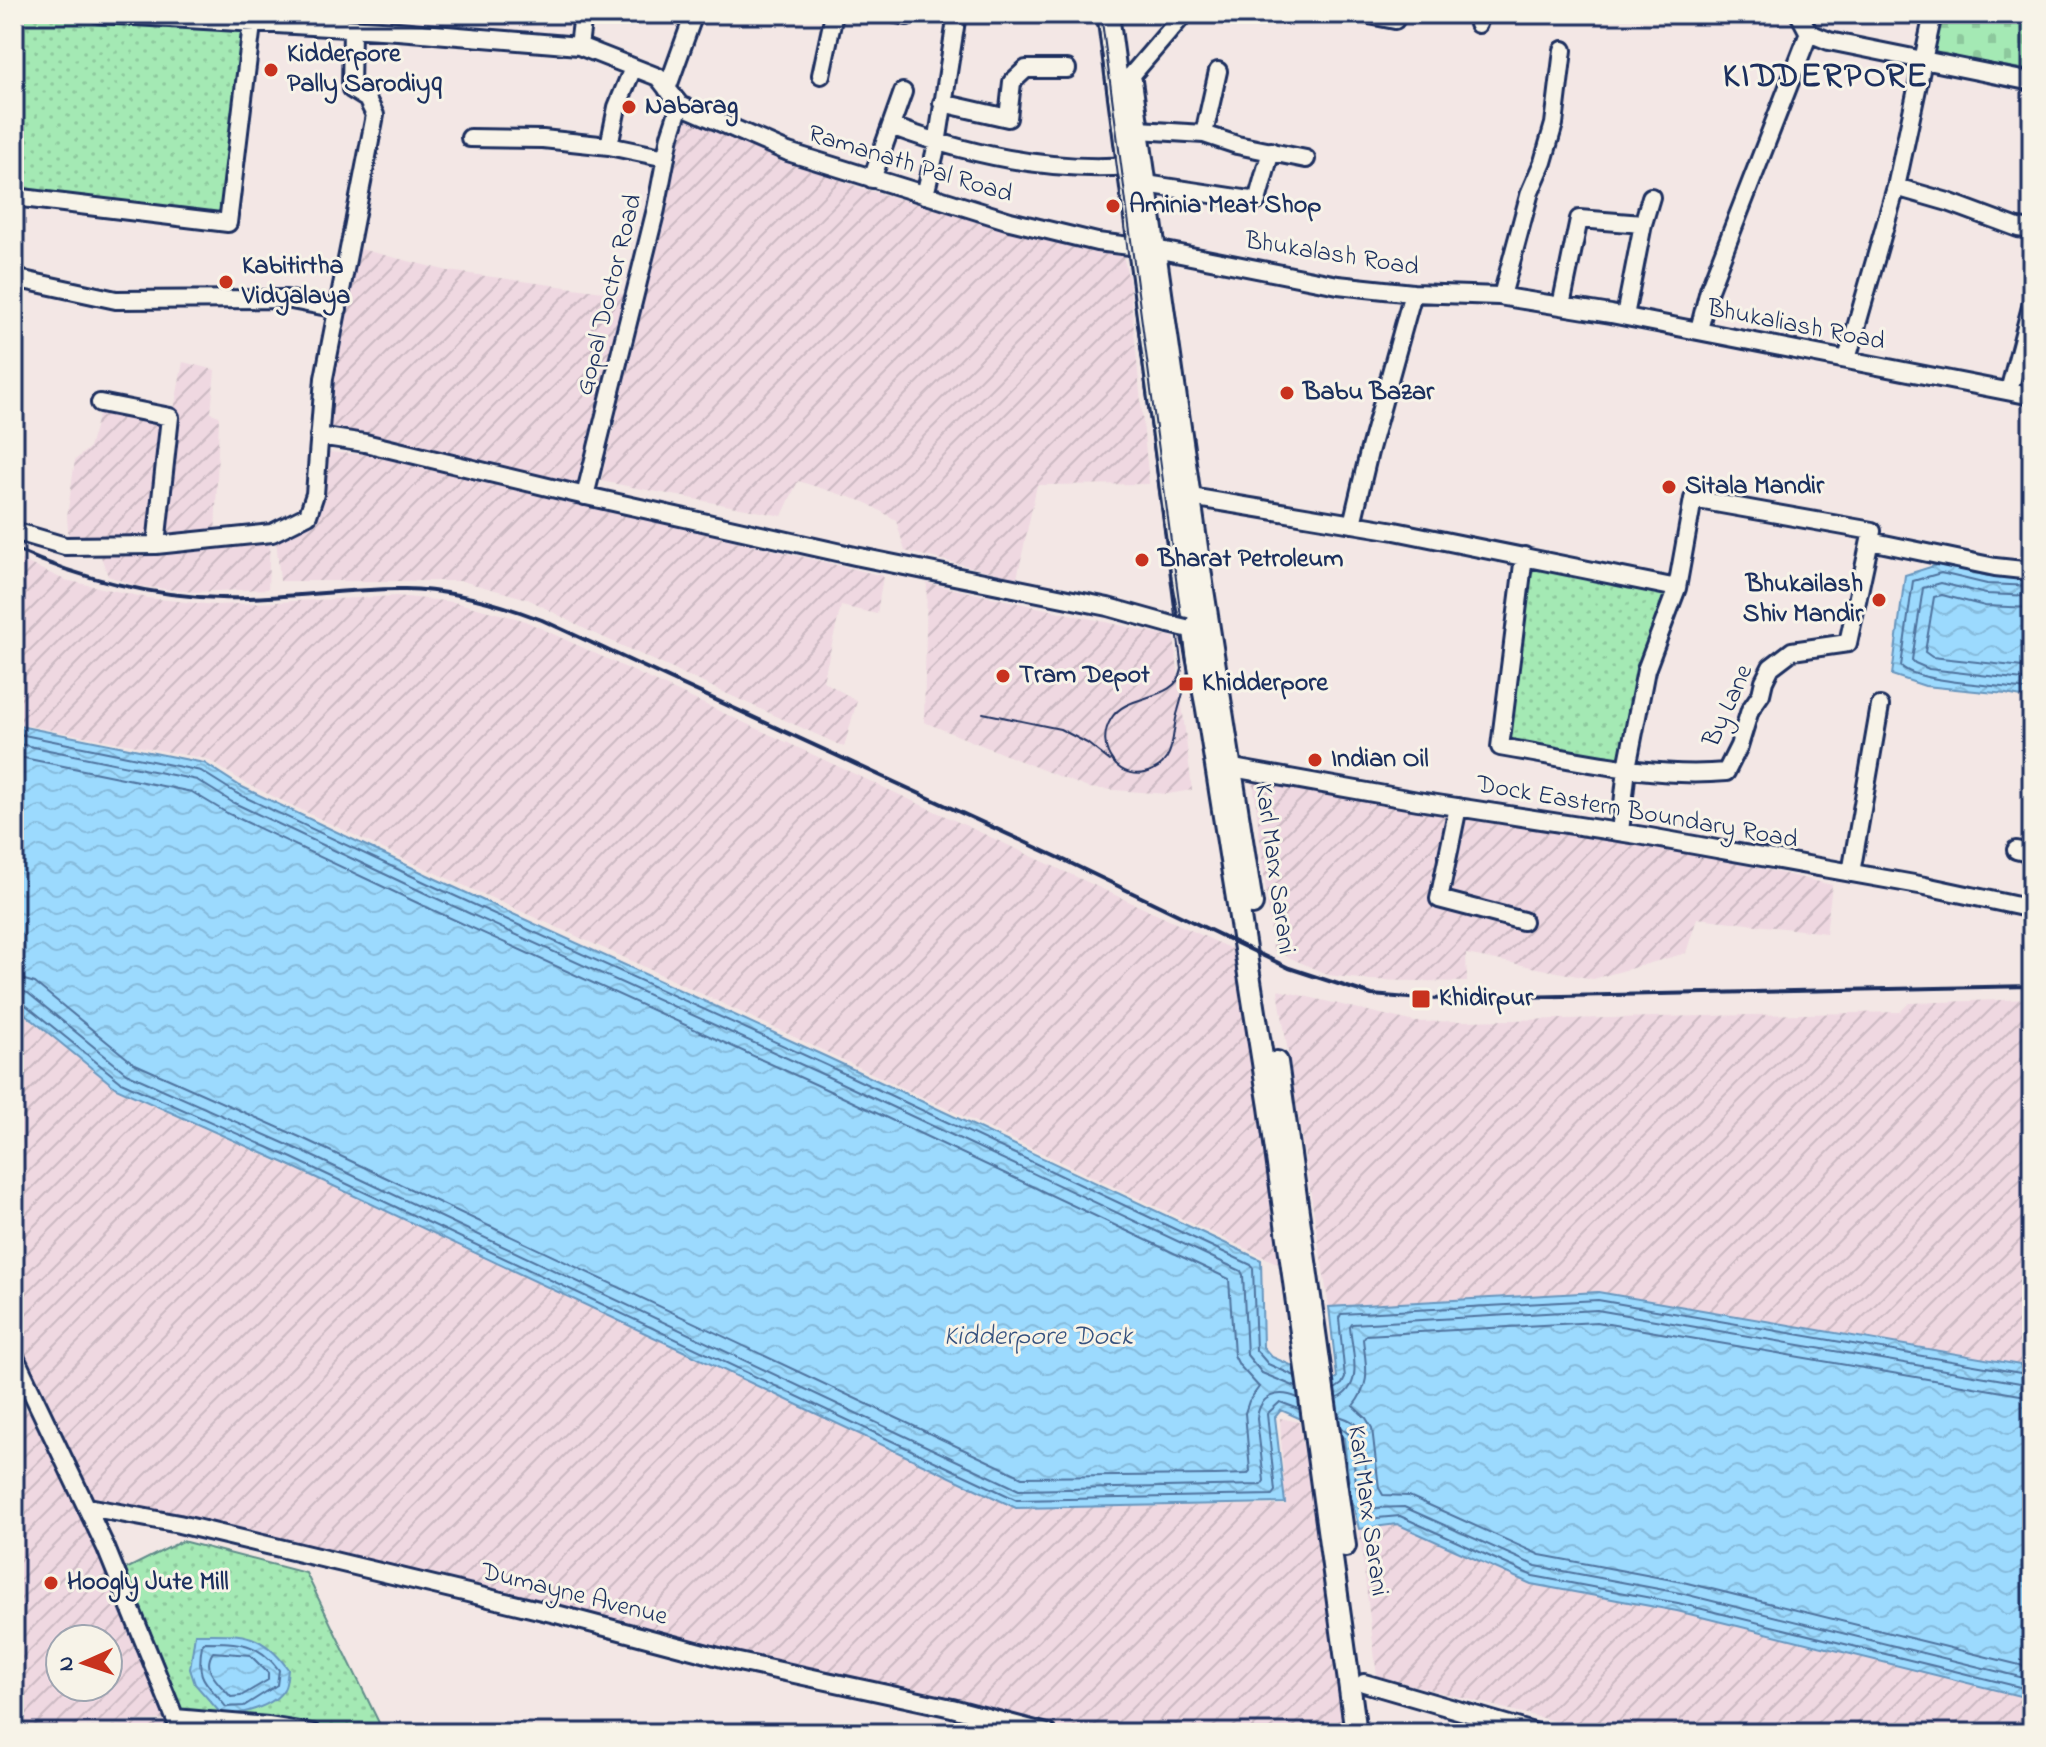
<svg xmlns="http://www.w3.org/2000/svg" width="2046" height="1747" viewBox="0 0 2046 1747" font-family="'Indie Flower',sans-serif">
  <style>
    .industrial { fill: url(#industrial-furrows); fill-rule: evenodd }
    .grass { fill: url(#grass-dots); stroke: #608c89; stroke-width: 2 }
    .cemetery { fill: url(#cemetery-stones); stroke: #608c89; stroke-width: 2 }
    .water { fill: url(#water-waves); stroke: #6896be; stroke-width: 2 }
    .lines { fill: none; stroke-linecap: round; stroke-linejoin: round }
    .shore { stroke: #4f739e; stroke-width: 2 }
    .minor-casing { stroke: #1b2f5e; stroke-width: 22 }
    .major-casing { stroke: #1b2f5e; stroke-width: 26 }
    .minor { stroke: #f7f3e8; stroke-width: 16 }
    .major { stroke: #f7f3e8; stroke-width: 20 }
    .tram { stroke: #1b2f5e; stroke-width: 2 }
    .rail { stroke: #1b2f5e; stroke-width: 4 }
    .minor-bridge-casing { stroke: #1b2f5e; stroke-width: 22; stroke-linecap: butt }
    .minor-bridge { stroke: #f7f3e8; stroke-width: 16 }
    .poi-dot { fill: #c8321e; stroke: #f7f3e8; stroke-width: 3 }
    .labels { text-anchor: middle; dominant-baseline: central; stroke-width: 6; stroke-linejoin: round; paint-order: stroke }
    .poi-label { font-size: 26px; font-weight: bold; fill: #1b2f5e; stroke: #f7f3e8; text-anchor: start }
    .street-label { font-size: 26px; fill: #1b2f5e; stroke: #f7f3e8 }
    .water-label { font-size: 28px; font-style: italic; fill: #35517e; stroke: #f7f3e8 }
    .district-label { font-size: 34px; font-weight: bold; letter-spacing: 2px; fill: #1b2f5e; stroke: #f7f3e8 }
  </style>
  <defs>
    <pattern id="industrial-furrows" width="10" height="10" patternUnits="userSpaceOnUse" patternTransform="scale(2)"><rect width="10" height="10" fill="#efd8e1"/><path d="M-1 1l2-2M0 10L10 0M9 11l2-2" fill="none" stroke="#ccbac3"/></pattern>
    <pattern id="grass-dots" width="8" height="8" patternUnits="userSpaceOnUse" patternTransform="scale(2)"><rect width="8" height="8" fill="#a4e9b4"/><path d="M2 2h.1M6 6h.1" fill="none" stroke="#8dc89d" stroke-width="1.8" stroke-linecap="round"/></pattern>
    <pattern id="cemetery-stones" width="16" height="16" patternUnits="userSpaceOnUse" patternTransform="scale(2)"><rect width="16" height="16" fill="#a4e9b4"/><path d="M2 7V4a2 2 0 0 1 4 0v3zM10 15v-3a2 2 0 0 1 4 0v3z" fill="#8dc89d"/></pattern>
    <pattern id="water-waves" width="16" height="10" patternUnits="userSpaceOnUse" patternTransform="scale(2)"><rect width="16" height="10" fill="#9cdafe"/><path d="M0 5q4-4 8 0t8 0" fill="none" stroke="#86bbdc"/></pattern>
  </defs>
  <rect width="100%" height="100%" fill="#f3e7e5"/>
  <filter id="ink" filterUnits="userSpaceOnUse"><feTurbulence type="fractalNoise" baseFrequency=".0125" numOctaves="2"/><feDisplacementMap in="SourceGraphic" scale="16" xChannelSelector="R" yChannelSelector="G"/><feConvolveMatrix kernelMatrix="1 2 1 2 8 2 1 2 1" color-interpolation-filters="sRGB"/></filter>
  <g filter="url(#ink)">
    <path class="industrial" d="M687,116L751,146L861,188L1021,234L1123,256L1129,280L1149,484L1037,485L1017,578L905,551L896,520L865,502L798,481L782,516L601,481L642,309L666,189Z
      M352,247L448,271L626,295L578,487L387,440L323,432Z
      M183,362L215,370L211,413L219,416L215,541L270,538L268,589L194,592L137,586L108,576L96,543L69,542L67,517L75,460L89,448L101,407L172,420Z
      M324,452L375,455L883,576L877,614L841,606L823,681L857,701L844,747L585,629L528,599L462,581H280L276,538L307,525Z
      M14,557L65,580L148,598L215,605L397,596L454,602L523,620L1240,953L1245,1003L1281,1265L623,957L400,857L245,783L207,759L14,723Z
      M927,583L1174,637L1192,790L1168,794L1088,788L924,722Z
      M1253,780L1343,793L1466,820L1539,828L1673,848L1832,885L1826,933L1697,918L1686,953L1593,979L1466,954L1467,982L1368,980L1328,975L1273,950Z
      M1278,990L1415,1022L1900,1012L1909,1003L2032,999V1367L1462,1299L1329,1307Z
      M14,1007L118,1090L319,1180L1018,1508L1285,1505L1280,1418L1299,1422L1334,1634L1346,1733H1058L890,1691L89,1504L14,1350Z
      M34,1406L69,1478L169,1719L14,1730V1417ZM60,1639H108V1687H60Z
      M1397,1524L1531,1584L1677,1611L2032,1699V1733H1601L1377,1676L1359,1529Z
      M170,1721L175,1733H25Z"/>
    <path class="grass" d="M14,14H84L242,27L220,215L14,192Z
      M1527,561L1668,592L1623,764L1504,745Z
      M182,1541L306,1573L384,1733H188L122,1571Z"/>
    <path class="cemetery" d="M1940,14H2032V71L1932,53Z"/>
    <path class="water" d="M1940,564L1988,576L2010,575L2032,578V699L2006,694L1925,686L1892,675L1905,575Z
      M14,725L204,763L240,786L436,879L829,1058L1261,1260L1263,1347L1272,1357L1330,1382L1337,1378L1329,1307L1598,1292L2032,1367V1699L1677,1611L1531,1584L1397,1524L1359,1529L1350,1493L1344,1438L1281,1410L1275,1417L1285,1503L1016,1508L289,1165L116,1088L14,1005Z
      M195,1634C240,1634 260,1630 288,1669C287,1675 287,1685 284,1689C274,1707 241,1714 223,1716L195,1684L190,1669Z"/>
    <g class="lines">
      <path class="shore" d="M2032,586L1987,584L1941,573L1913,581L1901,666C1916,683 2004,685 2032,691
        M2032,596L1986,594L1941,583L1923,588L1912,660L1915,663L1929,669L2032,681
        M2032,608L1985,606L1942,595L1934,597L1925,652L1932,657L2032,668
        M14,733L201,771L236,793L433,886L826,1065L1251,1265L1253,1268L1256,1350L1268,1364L1295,1376
        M14,743L197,780L232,802L429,895L822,1074L1241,1271L1243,1275L1247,1355L1262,1373L1296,1387
        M14,756L192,792L227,813L424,906L817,1085L1229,1279L1234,1355L1239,1365L1259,1387L1249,1401L1245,1413L1250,1471L1247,1474L1215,1475L1022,1477L302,1138L133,1063L35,983L14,977
        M14,989L28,993L126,1073L297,1149L1019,1490L1261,1485L1264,1481L1257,1419C1259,1395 1278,1389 1298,1398
        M14,1000L22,1002L121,1082L292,1158L1017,1500L1272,1495L1275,1491L1267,1414L1280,1402L1299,1409
        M1335,1389L1342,1384L1345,1378L1339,1318L1341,1314L1598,1300L2032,1375
        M2032,1397L1597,1322L1366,1335L1363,1339C1366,1368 1372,1382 1353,1406L1366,1418L1372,1428L1379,1488L1383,1495L1409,1496L1540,1555L1683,1582L2032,1668
        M1336,1399C1365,1386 1352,1353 1350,1327L1352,1324L1597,1310L2032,1385
        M1339,1416C1345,1418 1352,1420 1356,1425C1369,1439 1362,1487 1374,1508L1404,1507L1536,1566L1680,1593L2032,1680
        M1340,1427L1351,1436L1357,1492L1366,1519L1400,1516L1533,1576L1678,1603L2032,1690
        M205,1642C239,1642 258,1642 279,1670L277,1685L244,1706L226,1707C205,1680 196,1681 202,1645Z
        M213,1652L250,1655L268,1673V1680L241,1696L231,1697C219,1683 201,1670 213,1652Z"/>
      <g class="minor-casing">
        <path id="minor" d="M99,14L398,31L579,46L658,77L680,105L788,152L1010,221L1097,242L1155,249L1338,285L1413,293L1499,296L1611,314L2032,396
          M896,14L907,16L908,14
          M1364,14L1395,20L1398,14
          M1799,14L1809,33L1829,41L2032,82
          M1478,24L1480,14
          M579,46L583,14
          M821,75L834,14
          M1117,78L1130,77L1184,14
          M667,89L694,14
          M942,103L1008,118L1012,82L1026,69H1067
          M891,126C966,154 1048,172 1129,166
          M1139,130L1204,134L1237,145L1306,159
          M1204,134L1218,71
          M470,138L543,139L609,146L666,158
          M609,146L617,107L633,68
          M872,179L903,92
          M1146,184L1257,201L1271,151
          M1896,187L1948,202L2018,228L2032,230
          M925,195L937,144L957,14
          M14,197L228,223L253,16
          M14,278L116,300L286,299L338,309
          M1502,296L1530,192L1543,162L1554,124L1563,50
          M1561,306L1579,219L1643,224
          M1625,316L1643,224L1651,197
          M1699,330L1709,290L1809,33
          M1847,359L1896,187L1933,14
          M2009,391L2032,303
          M100,403L170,417L156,545
          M319,436L365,443L573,493L855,556L1108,607L1169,624
          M585,496L656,209L670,136L680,105
          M1179,497H1191L1395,531L1677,588
          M1352,524L1369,452L1413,293
          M14,531L65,546L156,545L272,533L308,515L315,494L324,378L375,115L367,99L351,89L352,29
          M1870,541L1995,567L2032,571
          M1524,556L1500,747C1574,759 1651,779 1726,772L1739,746L1750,710L1761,694L1764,681L1771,667L1792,651L1848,643L1872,531L1693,499L1677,588L1646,670L1627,768L1620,832
          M1233,768L1418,801L1644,836L1925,886L2032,909
          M1458,807L1439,899L1523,921
          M2016,850L2032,854
          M1851,873L1880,706
          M14,1355L106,1548L181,1733
          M88,1507L179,1524L560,1615L734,1661L952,1708L1047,1733
          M1364,1683L1537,1733
          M175,1718L268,1726L312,1733"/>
      </g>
      <g class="major-casing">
        <path id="major" d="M1108,14L1184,587L1207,709L1270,1107L1356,1733
          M1131,81L1203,590L1252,904
          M1277,1062L1345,1546"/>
      </g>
      <use href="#minor" class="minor"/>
      <use href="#major" class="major"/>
      <path class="tram" d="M1097,14L1182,669C1176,703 1126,692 1111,719C1093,748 1120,786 1153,770C1177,759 1171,731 1178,711C1182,696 1186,685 1188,669L1101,14
        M983,713L1060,729L1087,743L1110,761"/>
      <path class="rail" d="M14,549C79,578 150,596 221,598C283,600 344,588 405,589C452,590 498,603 542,620L1066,861L1289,968L1372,995L1421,999L2032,986"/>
      <g class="minor-bridge-casing">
        <path id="minor-bridge" d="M1169,624L1186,628"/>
      </g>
      <use href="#minor-bridge" class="minor-bridge"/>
    </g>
  </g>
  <g class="poi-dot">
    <circle cx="271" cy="70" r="8"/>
    <circle cx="629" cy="107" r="8"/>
    <circle cx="1113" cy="206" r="8"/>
    <circle cx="226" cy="282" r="8"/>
    <circle cx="1287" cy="393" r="8"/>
    <circle cx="1669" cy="487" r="8"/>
    <circle cx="1142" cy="560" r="8"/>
    <circle cx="1879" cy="600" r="8"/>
    <circle cx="1003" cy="676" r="8"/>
    <rect x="1178" y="676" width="16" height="16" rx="4"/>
    <circle cx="1315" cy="760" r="8"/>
    <rect x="1411" y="989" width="20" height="20" rx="4"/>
    <circle cx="51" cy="1583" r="8"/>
  </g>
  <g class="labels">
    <g class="poi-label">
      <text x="287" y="55">Kidderpore<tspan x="287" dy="30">Pally Sarodiyq</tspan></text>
      <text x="645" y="107">Nabarag</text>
      <text x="1129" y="206">Aminia Meat Shop</text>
      <text x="242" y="267">Kabitirtha<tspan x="242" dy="30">Vidyalaya</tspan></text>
      <text x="1303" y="393">Babu Bazar</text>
      <text x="1685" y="487">Sitala Mandir</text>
      <text x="1158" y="560">Bharat Petroleum</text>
      <text x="1863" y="585" text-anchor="end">Bhukailash<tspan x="1863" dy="30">Shiv Mandir</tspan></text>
      <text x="1019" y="676">Tram Depot</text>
      <text x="1202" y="684">Khidderpore</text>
      <text x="1331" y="760">Indian Oil</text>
      <text x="1439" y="999">Khidirpur</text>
      <text x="67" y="1583">Hoogly Jute Mill</text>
    </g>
    <g class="street-label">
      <text transform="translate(910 165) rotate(17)">Ramanath Pal Road</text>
      <text transform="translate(1332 255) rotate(9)">Bhukalash Road</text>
      <text transform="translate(610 295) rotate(-76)">Gopal Doctor Road</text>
      <text transform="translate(1796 326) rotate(11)">Bhukaliash Road</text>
      <text transform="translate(1729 706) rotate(-66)">By Lane</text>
      <text transform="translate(1637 813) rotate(10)">Dock Eastern Boundary Road</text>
      <text transform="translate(1274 869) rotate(82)">Karl Marx Sarani</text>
      <text transform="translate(1367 1511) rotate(82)">Karl Marx Sarani</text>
      <text transform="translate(574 1595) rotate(14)">Dumayne Avenue</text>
    </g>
    <g class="water-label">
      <text x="1038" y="1337">Kidderpore Dock</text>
    </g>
    <g class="district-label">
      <text x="1826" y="78">KIDDERPORE</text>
    </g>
  </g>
  <rect width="2046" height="1747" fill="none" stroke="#f7f3e8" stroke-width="48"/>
  <rect x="24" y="24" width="1998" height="1699" fill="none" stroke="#1b2f5e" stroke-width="3" filter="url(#ink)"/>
  <g transform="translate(84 1663) rotate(267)"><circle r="38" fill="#f7f3e8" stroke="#9fa5b1" stroke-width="2"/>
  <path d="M0-6L14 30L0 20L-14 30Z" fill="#c8321e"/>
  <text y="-12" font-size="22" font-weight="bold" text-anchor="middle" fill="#1b2f5e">N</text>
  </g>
</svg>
